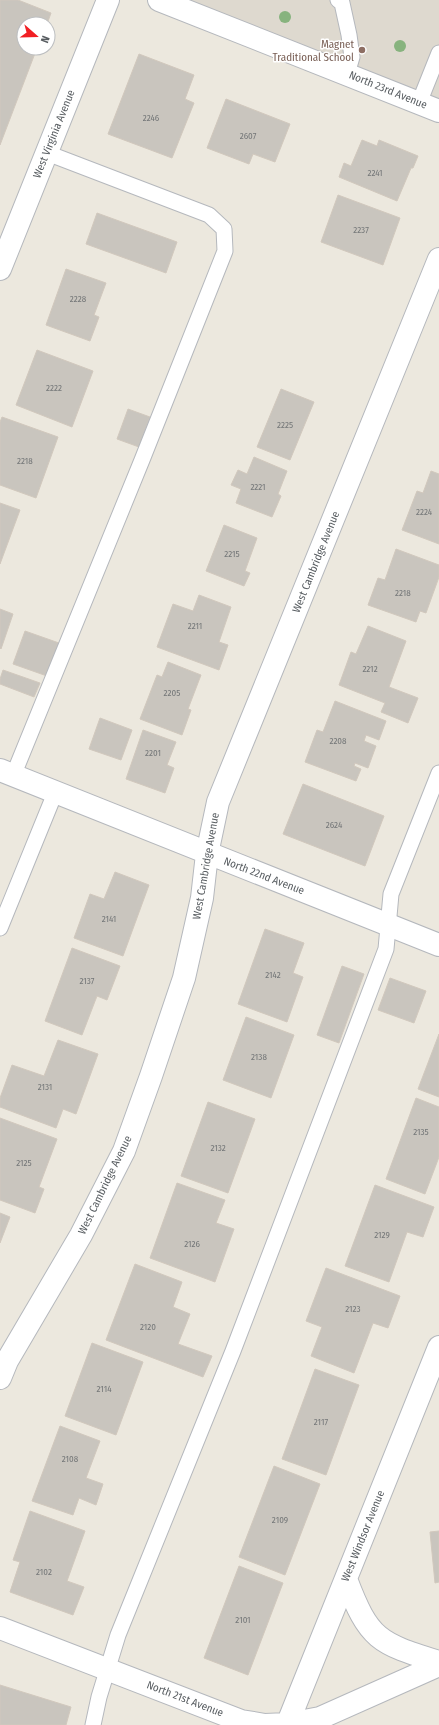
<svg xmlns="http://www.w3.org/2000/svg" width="439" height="1725" viewBox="0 0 439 1725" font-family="'Fira Sans Condensed',sans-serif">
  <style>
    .education { fill: #ded9cf }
    .building { fill: #c9c5be; stroke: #d1c8bd }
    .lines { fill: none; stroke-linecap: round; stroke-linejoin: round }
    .service-casing { stroke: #b5b8bd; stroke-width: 17 }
    .minor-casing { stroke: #b5b8bd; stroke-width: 24 }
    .tertiary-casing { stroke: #b5b8bd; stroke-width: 24 }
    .service { stroke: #fff; stroke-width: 15 }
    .minor { stroke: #fff; stroke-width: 22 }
    .tertiary { stroke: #fff; stroke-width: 22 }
    .tree { fill: #87b37e }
    .education-dot { fill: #8d6e63; stroke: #fff; stroke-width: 1.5 }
    .labels { text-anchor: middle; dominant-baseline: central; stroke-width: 3; stroke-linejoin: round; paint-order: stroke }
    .number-label { font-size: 9px; fill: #747778 }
    .education-label { font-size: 11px; fill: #785e54; stroke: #fff; text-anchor: end }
    .street-label { font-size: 11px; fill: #585d61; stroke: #fff }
  </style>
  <rect width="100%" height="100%" fill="#ece8de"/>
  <path class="education" d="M158,0H439V100Z"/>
  <path class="building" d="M0,0H18L51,13L47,24H24V48H37L0,145Z
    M139,54L194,75L185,99L194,103L172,158L108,134Z
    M226,99L290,124L275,162L253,154L249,164L207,148Z
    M362,140L377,146L379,140L418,156L413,168H411L397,201L339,177L344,163L351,166Z
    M338,195L400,218L383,265L321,242Z
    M97,213L177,242L166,273L86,244Z
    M66,269L106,283L94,315L99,317L90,341L46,325Z
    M37,350L93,371L72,427L16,405Z
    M281,389L314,402L290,460L257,447Z
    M128,409L150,417L139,447L117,439Z
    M2,417L58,437L36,498L0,485V422Z
    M254,457L287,471L278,494L281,496L272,517L236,503L241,489L231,485L238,470L247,474Z
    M431,471L439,474V544L402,530L417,491L423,493Z
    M0,503L20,510L0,564Z
    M224,525L257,538L245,571L250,573L244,586L206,571Z
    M396,549L439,565V577L426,613L420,611L416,622L368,605L378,578L385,580Z
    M199,595L231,607L219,642L228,645L219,670L157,647L173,604L193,611Z
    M0,609L13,614L1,649L0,648Z
    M368,626L406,641L389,687L418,698L408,723L381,712L385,703L339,685L351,652L356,654Z
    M25,631L59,643L47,676L13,664Z
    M168,662L201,675L188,709L191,710L182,735L140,719L157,675L162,677Z
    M3,670L40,683L34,697L0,684V679Z
    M335,701L386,721L379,740L366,735L364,741L376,746L368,768L355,763L354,766L361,769L356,781L305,762L317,730L323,732Z
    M100,718L132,730L121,760L89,749Z
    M143,730L176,742L167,765L174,768L165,793L126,779Z
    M303,784L384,816L365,866L283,834Z
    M115,872L149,885L123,956L74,938L90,894L104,899Z
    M265,929L304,943L293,973L303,977L287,1022L238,1004Z
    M72,948L120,966L107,1000L97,996L82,1035L45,1021Z
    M342,966L364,974L339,1043L317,1035Z
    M390,978L426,991L414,1023L378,1010Z
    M246,1017L294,1035L271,1098L223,1080Z
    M439,1034V1097L418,1089Z
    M58,1040L98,1054L76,1114L63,1109L56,1128L0,1107V1098L12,1065L44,1076Z
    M416,1098L439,1107V1157L425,1194L386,1179Z
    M208,1102L255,1119L228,1193L181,1176Z
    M0,1118L57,1139L39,1187L44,1189L35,1213L0,1200Z
    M177,1183L225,1200L216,1223L234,1229L215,1282L150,1258Z
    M375,1185L434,1207L423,1237L407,1232L389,1282L345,1266Z
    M0,1213L10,1217L0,1243Z
    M135,1264L182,1282L173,1307L190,1314L178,1344L212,1356L203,1377L106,1340Z
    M326,1268L400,1296L388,1328L373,1323L354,1373L311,1356L322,1327L306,1321Z
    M92,1343L143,1362L116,1435L65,1416Z
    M315,1369L359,1385L326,1475L282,1459Z
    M60,1426L100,1441L86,1478L103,1484L96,1505L79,1498L73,1515L32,1501Z
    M274,1466L320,1484L285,1575L239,1557Z
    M30,1511L85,1531L67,1581L84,1587L73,1615L10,1592L20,1562L13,1560Z
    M439,1531V1582L435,1583L430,1532Z
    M239,1566L283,1583L248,1675L204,1658Z
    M0,1685L71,1707L66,1725H0Z"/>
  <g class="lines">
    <g class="service-casing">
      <path id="service" d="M338,0L342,3L349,35L352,57L347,74
        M419,103L439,53
        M13,776L142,460L225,251L224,229L209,215L47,153
        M0,928L55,793
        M93,1725L99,1697L118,1635L233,1351L386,949L391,894L439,773"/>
    </g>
    <g class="minor-casing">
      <path id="minor" d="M0,269L108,0
        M0,770L439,945
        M0,1378L7,1361L81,1235L124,1151L151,1076L184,978L202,898L207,854L218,802L439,259
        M346,1579C369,1640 378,1643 439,1662
        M0,1628L241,1721L265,1725L288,1724L320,1718L439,1665
        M287,1725L439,1347"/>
    </g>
    <g class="tertiary-casing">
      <path id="tertiary" d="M159,0L439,111"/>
    </g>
    <use href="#service" class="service"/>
    <use href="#minor" class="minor"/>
    <use href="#tertiary" class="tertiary"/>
  </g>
  <g class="tree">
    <circle cx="285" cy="17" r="6"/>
    <circle cx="400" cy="46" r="6"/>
  </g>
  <circle class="education-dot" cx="362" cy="50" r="4"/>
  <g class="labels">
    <g class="number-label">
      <text x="151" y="118">2246</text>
      <text x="248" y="136">2607</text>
      <text x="375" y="173">2241</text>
      <text x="361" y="230">2237</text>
      <text x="78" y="299">2228</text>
      <text x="54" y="388">2222</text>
      <text x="285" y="425">2225</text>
      <text x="25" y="461">2218</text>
      <text x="258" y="487">2221</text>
      <text x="424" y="512">2224</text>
      <text x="232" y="554">2215</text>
      <text x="403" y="593">2218</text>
      <text x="195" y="626">2211</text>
      <text x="370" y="669">2212</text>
      <text x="172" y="693">2205</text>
      <text x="338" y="741">2208</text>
      <text x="153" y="753">2201</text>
      <text x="334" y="825">2624</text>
      <text x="109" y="919">2141</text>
      <text x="273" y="975">2142</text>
      <text x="87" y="981">2137</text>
      <text x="259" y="1057">2138</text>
      <text x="45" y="1087">2131</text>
      <text x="421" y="1132">2135</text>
      <text x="218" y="1148">2132</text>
      <text x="24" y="1163">2125</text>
      <text x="382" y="1235">2129</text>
      <text x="192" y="1244">2126</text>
      <text x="353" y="1309">2123</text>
      <text x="148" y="1327">2120</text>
      <text x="104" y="1389">2114</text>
      <text x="321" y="1422">2117</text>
      <text x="70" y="1459">2108</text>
      <text x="280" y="1520">2109</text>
      <text x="44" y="1572">2102</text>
      <text x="243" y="1620">2101</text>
    </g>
    <g class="education-label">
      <text x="354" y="44">Magnet<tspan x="354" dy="13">Traditional School</tspan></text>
    </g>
    <g class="street-label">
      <text transform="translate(388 90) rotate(22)">North 23rd Avenue</text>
      <text transform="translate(54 134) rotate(-68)">West Virginia Avenue</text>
      <text transform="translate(316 562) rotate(-68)">West Cambridge Avenue</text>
      <text transform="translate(206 866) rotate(-80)">West Cambridge Avenue</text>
      <text transform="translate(264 876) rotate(21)">North 22nd Avenue</text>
      <text transform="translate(105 1185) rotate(-64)">West Cambridge Avenue</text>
      <text transform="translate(363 1536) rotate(-68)">West Windsor Avenue</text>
      <text transform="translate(185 1699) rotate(21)">North 21st Avenue</text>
    </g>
  </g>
  <g transform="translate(36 36) rotate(110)"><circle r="19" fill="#ffffff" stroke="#bcbec0"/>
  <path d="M0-3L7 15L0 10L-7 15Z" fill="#f11f24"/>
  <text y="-6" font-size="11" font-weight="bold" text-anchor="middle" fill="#585d61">N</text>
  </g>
</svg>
